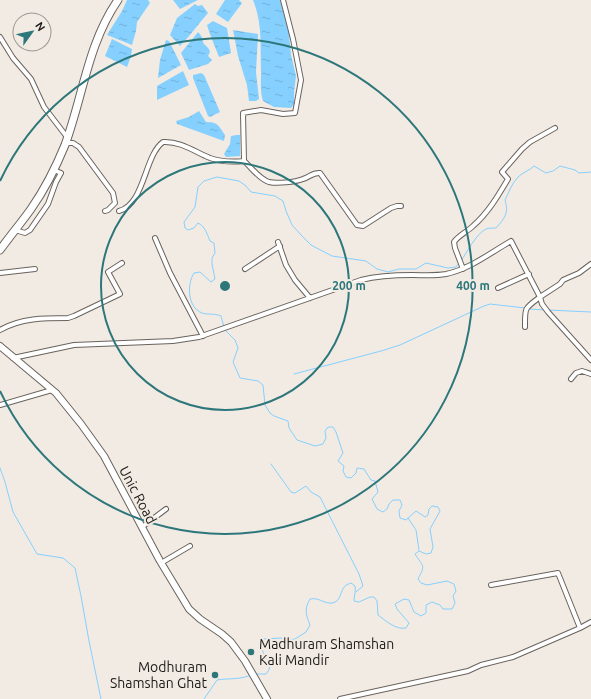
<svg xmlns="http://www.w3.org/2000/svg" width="591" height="699" viewBox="0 0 591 699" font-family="Ubuntu,sans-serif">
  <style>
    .water { fill: url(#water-ripples) }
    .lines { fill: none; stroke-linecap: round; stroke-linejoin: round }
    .stream { stroke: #85d0fe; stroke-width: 1 }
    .street-casing { stroke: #69635d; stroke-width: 6 }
    .secondary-casing { stroke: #69635d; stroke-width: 8 }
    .primary-casing { stroke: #69635d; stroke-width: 9 }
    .street { stroke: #fff; stroke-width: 4 }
    .secondary { stroke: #fff; stroke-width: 6 }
    .primary { stroke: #fff; stroke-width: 7 }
    .ring { fill: none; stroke: #2d777b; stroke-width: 2 }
    .poi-dot { fill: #2d777b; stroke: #f2ebe4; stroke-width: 1.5 }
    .labels { text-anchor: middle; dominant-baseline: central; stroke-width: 4; stroke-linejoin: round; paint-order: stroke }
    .street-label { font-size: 14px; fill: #1b1916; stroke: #f2ebe4 }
    .poi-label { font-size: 14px; fill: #1b1916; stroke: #f2ebe4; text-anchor: start }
    .centre { fill: #2d777b; stroke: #f2ebe4; stroke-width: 2 }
    .ring-label { font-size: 12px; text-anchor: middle; font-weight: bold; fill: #2d777b; stroke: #f2ebe4; stroke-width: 4; stroke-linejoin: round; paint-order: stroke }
  </style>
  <defs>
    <pattern id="water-ripples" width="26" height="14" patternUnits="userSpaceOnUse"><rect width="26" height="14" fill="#85d0fe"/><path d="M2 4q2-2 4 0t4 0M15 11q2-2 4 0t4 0" fill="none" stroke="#72b2d9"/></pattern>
  </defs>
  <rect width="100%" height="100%" fill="#f2ebe4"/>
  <path class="water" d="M127,0H148L150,3L137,22L136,31L132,45L107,35L122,11Z
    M173,0H198L180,9Z
    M225,0H239L242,3L228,22L216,14Z
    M253,0H280L289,34L291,55L296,76L294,92V104L291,108L274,107L263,101C260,92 261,83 261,73C260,47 263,25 253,0Z
    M195,4L198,6L202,5L208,13C198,24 190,36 180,46L170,35L177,18Z
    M213,21L227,28L231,53L219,57C215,46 210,36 207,25Z
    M233,30L258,34L256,72L259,99L256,101H249L247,85L238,56Z
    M198,32C204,38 201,39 204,44C207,47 209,48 210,52L208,56L212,60L208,64L189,70L181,53Z
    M112,39L132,49L131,56L127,67L105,56Z
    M166,40L169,41L181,65L158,78L160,60Z
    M183,71L189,85L157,100V86Z
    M201,73L204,75L220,112L210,117L208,116L193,78V75Z
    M199,111L206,122C218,122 218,125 225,135L224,141L177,124L176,121L189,117Z
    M236,135H240V156L226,157L224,154L230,144L231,136Z"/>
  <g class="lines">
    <path class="stream" d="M461,261C467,252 476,234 486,229C489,228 493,228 496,228C505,218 509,213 505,200C509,192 512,183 518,177C523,172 529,171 534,166L546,173L553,171L560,166L575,170L579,173L591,172
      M530,309L545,310
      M548,310L591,312
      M224,327L221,316C214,313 208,315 202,313C187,307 187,284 194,273L200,272L211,282L215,279L212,264V258L215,253L214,243L210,241C207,234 205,226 198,223L194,228L188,230L185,228L184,222L195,207L198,187L204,181L217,177L239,181L246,186L251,192L275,196L283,201L286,211L292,225L301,235L311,245L332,256L366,261L377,269L388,272L399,269H416L426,263L448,268L456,267L459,263
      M225,330L235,340L238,348L233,362L240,378L258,381L263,385L265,405L270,413L274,416L288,421L289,428L297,440L315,446L323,444L326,438L325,431L328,427H333L336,432L343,453L338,461L344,466L343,471L346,477L351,478L356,473L357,468L364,469L371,480L375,481L378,492L372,499L377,509L383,512L387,509L389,504L393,500H400L402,505L399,511L400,518L406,520L416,511L425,517L428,515L429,509L432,506L438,507L440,511L430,529L433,547L431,553L426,554L419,551L415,554C423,567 426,564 418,579L421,583L427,585L447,581L454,584L456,591L453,596L455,603L452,609H443L440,605L432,602L426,605V613L421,616L414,612L409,600L404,599L395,604L397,609L409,623L406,628C396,630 386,621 378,615L377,601L374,597H370L359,602L354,601C354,595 356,592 355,586L351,583C349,584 347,584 345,586C340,591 341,602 332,603C324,604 319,597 310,599C304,609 306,615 310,625L306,632L295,639L289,640L281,638L263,639L260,643L263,652L270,663L269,670L266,674H256
      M294,374L381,351L400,345L484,306L490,304L525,308
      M271,464L291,492L295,493L306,486L311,492L320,497L359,574L363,586L356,592
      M0,468L5,482L13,512L37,554L63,558L75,568L81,596L89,641L101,699
      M408,518L416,530L419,550
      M204,699L217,680C229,678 240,680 251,675"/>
    <g class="street-casing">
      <path id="street" d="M0,37L13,58L31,79L44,107L67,137
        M66,143H73L79,147L113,193L115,203L108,210L105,211
        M244,161L243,113L261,110L283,114L295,113L301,80L293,39L283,0
        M119,211C145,204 144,156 163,142C181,141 195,152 210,158C221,162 233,162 244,161C252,168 259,179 269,182C277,184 295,182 303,179C310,177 313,172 320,173L357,225L363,226L391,208L397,206H401
        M15,230L25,233L30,230L48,204L56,182L61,173L54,170
        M155,238L170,273L203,336
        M278,242L286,265L295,280L310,298
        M245,269L280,246
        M463,269L455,248L454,242C459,235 467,232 473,226C488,213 498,196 508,179L502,172L522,149L530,142L555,128
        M0,273L35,269
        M498,288L529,274
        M525,327C525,307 524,309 540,297L542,304L548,312L591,360
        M0,330C21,318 44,318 68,318L74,316L120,294L108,272L122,263
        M13,358L74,345L173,341L199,337L361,280C377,276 395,275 412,275C424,275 435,276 446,274C470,269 490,253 511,241L540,297L560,284L563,280L579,273L591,264
        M571,379L576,373L582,371L591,374
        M0,405L52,390
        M142,527L166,509
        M161,563L190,546
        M491,585L558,573L580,628L591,622
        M340,699L468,671L481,665L513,657L580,628"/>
    </g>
    <g class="secondary-casing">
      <path id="secondary" d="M0,346L56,393L81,424L104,456L160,561L189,609L200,619L222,634L231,642L245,661L267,699"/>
    </g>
    <g class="primary-casing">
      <path id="primary" d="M0,250C10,236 21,223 31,209C45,189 56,167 65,145C83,96 88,43 118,0"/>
    </g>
    <use href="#street" class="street"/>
    <use href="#secondary" class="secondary"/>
    <use href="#primary" class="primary"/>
  </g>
  <g class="ring">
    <circle cx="225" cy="286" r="124"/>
    <path d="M0 181A248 248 0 1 1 0 391"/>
  </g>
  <g class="poi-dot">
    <circle cx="251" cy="652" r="4"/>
    <circle cx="215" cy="675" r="4"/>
  </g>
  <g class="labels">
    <g class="street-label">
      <text transform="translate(138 495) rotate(62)">Unic Road</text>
    </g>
    <g class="poi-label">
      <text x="259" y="644">Madhuram Shamshan<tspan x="259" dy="16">Kali Mandir</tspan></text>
      <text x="207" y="667" text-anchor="end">Modhuram<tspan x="207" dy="16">Shamshan Ghat</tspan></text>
    </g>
  </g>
  <circle cx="225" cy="286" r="6" class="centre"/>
  <g class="ring-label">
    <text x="349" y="290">200 m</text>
    <text x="473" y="290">400 m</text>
  </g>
  <g transform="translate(32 32) rotate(57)"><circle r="19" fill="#f2ebe4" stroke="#9c9792"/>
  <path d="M0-3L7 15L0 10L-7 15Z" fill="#2d777b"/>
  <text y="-6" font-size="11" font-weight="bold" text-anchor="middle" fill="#1b1916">N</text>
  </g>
</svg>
